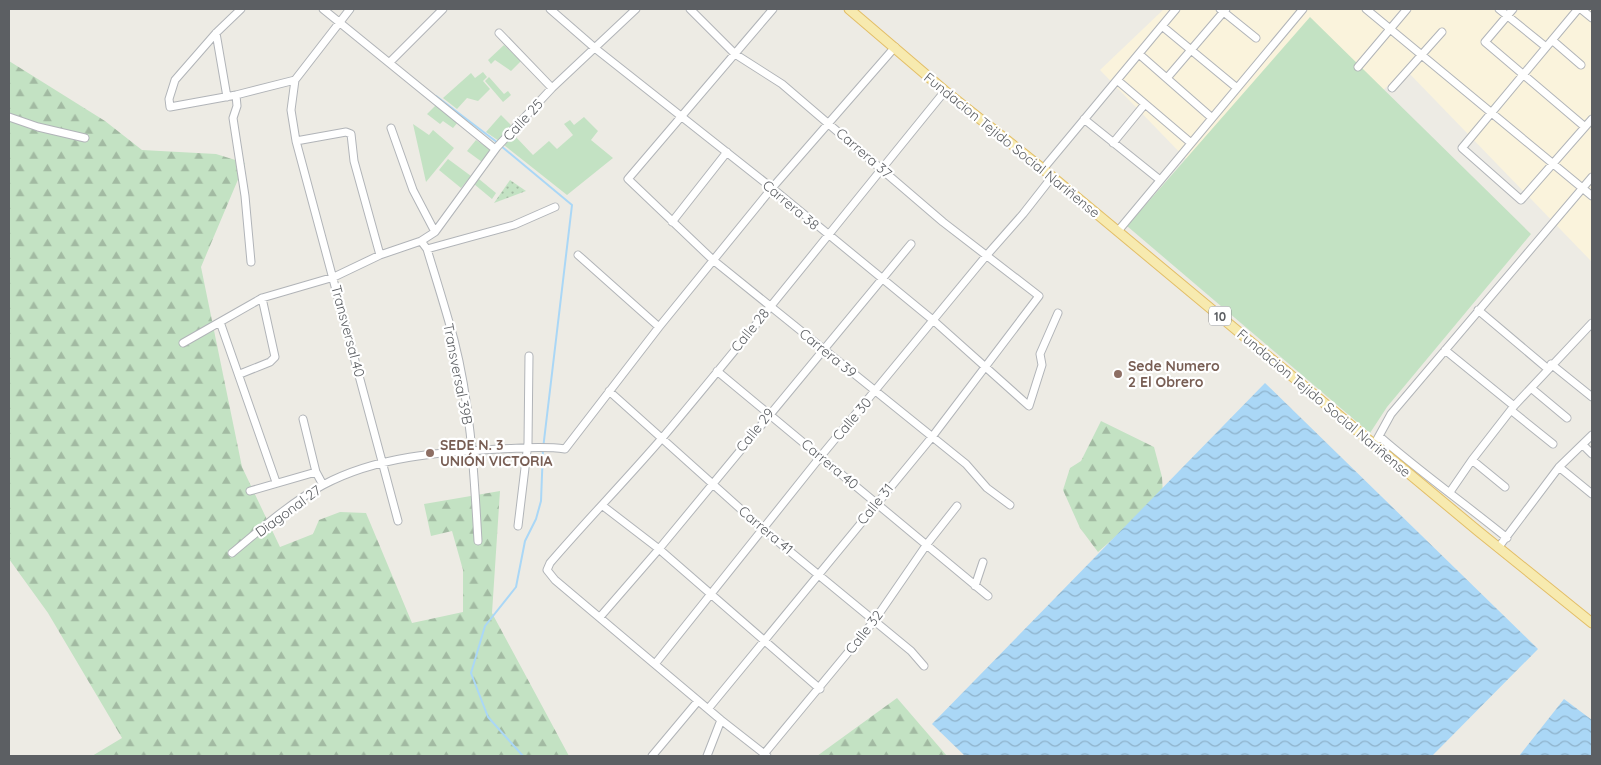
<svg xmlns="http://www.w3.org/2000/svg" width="1601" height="765" viewBox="0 0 1601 765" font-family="Quicksand,sans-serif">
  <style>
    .commercial { fill: #faf3dc }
    .grass { fill: #c3e2c3 }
    .forest { fill: url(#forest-firs) }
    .park { fill: url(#park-dots) }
    .water { fill: url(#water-waves) }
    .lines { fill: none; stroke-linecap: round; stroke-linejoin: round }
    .stream { stroke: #aad7f6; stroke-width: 2 }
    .minor-casing { stroke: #b1b4b8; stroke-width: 9 }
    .major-casing { stroke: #e3be67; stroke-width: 11 }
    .minor { stroke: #fff; stroke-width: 7 }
    .major { stroke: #f7eaaf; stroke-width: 9 }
    .education-dot { fill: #8d6e63; stroke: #fff; stroke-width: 2 }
    .labels { text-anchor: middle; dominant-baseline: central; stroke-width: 4.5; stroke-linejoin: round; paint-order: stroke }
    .shield { fill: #fff; stroke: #8d8f92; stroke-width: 1 }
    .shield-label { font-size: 12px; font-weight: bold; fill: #5c5f63 }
    .street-label { font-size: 14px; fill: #5c5f63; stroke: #fff }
    .education-label { font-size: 14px; font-weight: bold; fill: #785e54; stroke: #fff; text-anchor: start }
  </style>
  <defs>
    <pattern id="forest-firs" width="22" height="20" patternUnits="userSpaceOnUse" patternTransform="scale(1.25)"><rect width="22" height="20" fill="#c3e2c3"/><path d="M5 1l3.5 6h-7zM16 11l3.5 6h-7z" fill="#a2baa2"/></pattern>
    <pattern id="park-dots" width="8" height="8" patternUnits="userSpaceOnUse" patternTransform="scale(1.25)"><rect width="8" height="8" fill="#c3e2c3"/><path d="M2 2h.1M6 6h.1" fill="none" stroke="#a2baa2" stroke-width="1.8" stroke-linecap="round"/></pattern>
    <pattern id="water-waves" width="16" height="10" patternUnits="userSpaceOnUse" patternTransform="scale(1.25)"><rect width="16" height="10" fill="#aad7f6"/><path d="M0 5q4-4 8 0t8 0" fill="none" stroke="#8eb2cb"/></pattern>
  </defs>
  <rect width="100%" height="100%" fill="#edebe4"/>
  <path class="commercial" d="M1164,9H1592V262L1405,69L1247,222L1100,70Z"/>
  <path class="grass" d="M1310,17L1531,234L1387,407L1370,433L1127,226Z
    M504,45L521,61L511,71L495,60L491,64L488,60Z
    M483,72L487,77L483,81L490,89L478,101L467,98L457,109L443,98L471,73L475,78Z
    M489,77L504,94L508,91L511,95L503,102L485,81Z
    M437,104L458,122L453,128L443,121L440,124L427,114Z
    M501,115L511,125L499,141L486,132Z
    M584,117L598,131L591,140L613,158L567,195L504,145L514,135L533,155L549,141L557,149L573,135L564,124L570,120L574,125Z
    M413,124L429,135L433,130L454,148L426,182Z
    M476,140L491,150L482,162L467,151Z
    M448,159L471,176L461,188L439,170Z
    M479,179L496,193L492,199L474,184Z"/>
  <path class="forest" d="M9,61L105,121L142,150L216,154L245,163L201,267L242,467L280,547L313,534L319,520L340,512L366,513L412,623L463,612V570L452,531L431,536L424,504L500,491L492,613L569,756H92L122,738L48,613L9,559Z
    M1101,421L1154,447L1162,477L1163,495L1098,552L1080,528L1063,490L1070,468L1081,461Z
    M897,698L947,756H817Z"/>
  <path class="park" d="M510,180L526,191L494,203Z"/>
  <path class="water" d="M1265,383L1538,649L1432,756H965L932,724Z
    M1564,699L1592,720V756H1519Z"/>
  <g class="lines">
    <path class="stream" d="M436,96L498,143
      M501,146L572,205L543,449L541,501L536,519L525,541L516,587L485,626L471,673L488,717L523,756"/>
    <g class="minor-casing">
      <path id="minor" d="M241,9L216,33L175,80L169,99L170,107L236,95L295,80
        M323,9L495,149
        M350,9L295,80L291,110L296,141L398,521
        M550,9L596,49L772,188L934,321L1029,406L1042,365L1040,354L1058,313
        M690,9L735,54L782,84L943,222L1039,296L932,437L708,709
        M773,9L628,179L713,260L966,464L987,488L1010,505
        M1220,9L1256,38
        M1366,9L1592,196
        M1499,9L1546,47
        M1513,9L1485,42L1585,127
        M1578,9L1462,148L1521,200L1592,119
        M1581,9L1592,18
        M1162,26L1237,88
        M216,33L227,97
        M499,33L552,88
        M1552,40L1581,65
        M1139,54L1212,118
        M390,62L443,9
        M1358,67L1407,9
        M1167,78L1226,9
        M1117,80L1191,143
        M1392,88L1442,32
        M236,95L237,106L233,118L245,196L251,262
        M9,117L38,127L85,138
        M1084,119L1160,180
        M391,128L413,190L435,232
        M296,141L346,132L351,134L354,161L380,255
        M1113,143L1145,104
        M1043,169L1176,9
        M672,222L727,152
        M1118,231L1303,9
        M421,241L427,249C436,279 446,310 454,340C471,406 474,474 478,541
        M427,249L514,225L555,207
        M578,255L659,327
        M1478,310L1548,369
        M220,322L276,482
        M183,343L262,298L334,277L380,255L421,241L435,232L497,147L552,88L636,9
        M1445,350L1514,406
        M1551,364L1592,397
        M717,371L988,596
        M240,374L270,362L275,357L262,298
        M1531,388L1567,418
        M609,391L764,530L911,651L924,666
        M1512,411L1553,444
        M303,419L316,472L323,485
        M1379,436C1420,472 1464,503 1507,538
        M1374,445L1391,414L1592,177
        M1584,446L1592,454
        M1472,460L1505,487
        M1559,467L1592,494
        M250,491L316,472
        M1450,492L1472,460L1514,406L1592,323
        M603,506L659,549L820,689
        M518,526L528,443L529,356
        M1498,548L1559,467L1592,435
        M232,553C261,529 290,503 323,485C377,456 441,452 500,449C522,448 543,446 565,449L659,327L772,188L895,47
        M975,586L983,562
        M600,617L659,549L911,244
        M655,664L821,456L986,256L1023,214L1052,177
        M764,754L874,621L927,544L957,506
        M652,756L698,701
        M707,756L721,720
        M767,756L721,720L555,580L547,570L550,563C587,520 626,480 663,437C759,323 851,206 945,91"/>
    </g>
    <g class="major-casing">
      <path id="major" d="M849,9L945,91L1043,169L1478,531L1592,623"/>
    </g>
    <use href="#minor" class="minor"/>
    <use href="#major" class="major"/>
  </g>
  <g class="education-dot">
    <circle cx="1118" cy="374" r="5"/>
    <circle cx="430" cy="453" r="5"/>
  </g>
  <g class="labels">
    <rect class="shield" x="1209" y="306.5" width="22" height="19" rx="4"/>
    <g class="shield-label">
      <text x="1220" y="316">10</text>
    </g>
    <g class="street-label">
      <text transform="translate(523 120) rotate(-47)">Calle 25</text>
      <text transform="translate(1012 145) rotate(39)">Fundacion Tejido Social Nariñense</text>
      <text transform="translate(864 153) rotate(41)">Carrera 37</text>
      <text transform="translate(791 205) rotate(40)">Carrera 38</text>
      <text transform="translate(750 330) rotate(-51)">Calle 28</text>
      <text transform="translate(348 331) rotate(75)">Transversal 40</text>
      <text transform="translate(828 353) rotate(39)">Carrera 39</text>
      <text transform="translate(458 374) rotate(79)">Transversal 39B</text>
      <text transform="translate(1324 403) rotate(40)">Fundacion Tejido Social Nariñense</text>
      <text transform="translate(852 419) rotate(-50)">Calle 30</text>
      <text transform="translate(755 430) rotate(-51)">Calle 29</text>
      <text transform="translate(830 464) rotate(40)">Carrera 40</text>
      <text transform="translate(875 504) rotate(-51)">Calle 31</text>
      <text transform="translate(288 511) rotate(-36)">Diagonal 27</text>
      <text transform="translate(766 530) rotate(40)">Carrera 41</text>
      <text transform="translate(864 632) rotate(-52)">Calle 32</text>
    </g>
    <g class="education-label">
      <text x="1128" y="366">Sede Numero<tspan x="1128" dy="16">2 El Obrero</tspan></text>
      <text x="440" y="445">SEDE N. 3<tspan x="440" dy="16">UNIÓN VICTORIA</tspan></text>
    </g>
  </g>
  <rect width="1601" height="765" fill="none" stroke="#5c5f63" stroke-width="20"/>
</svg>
